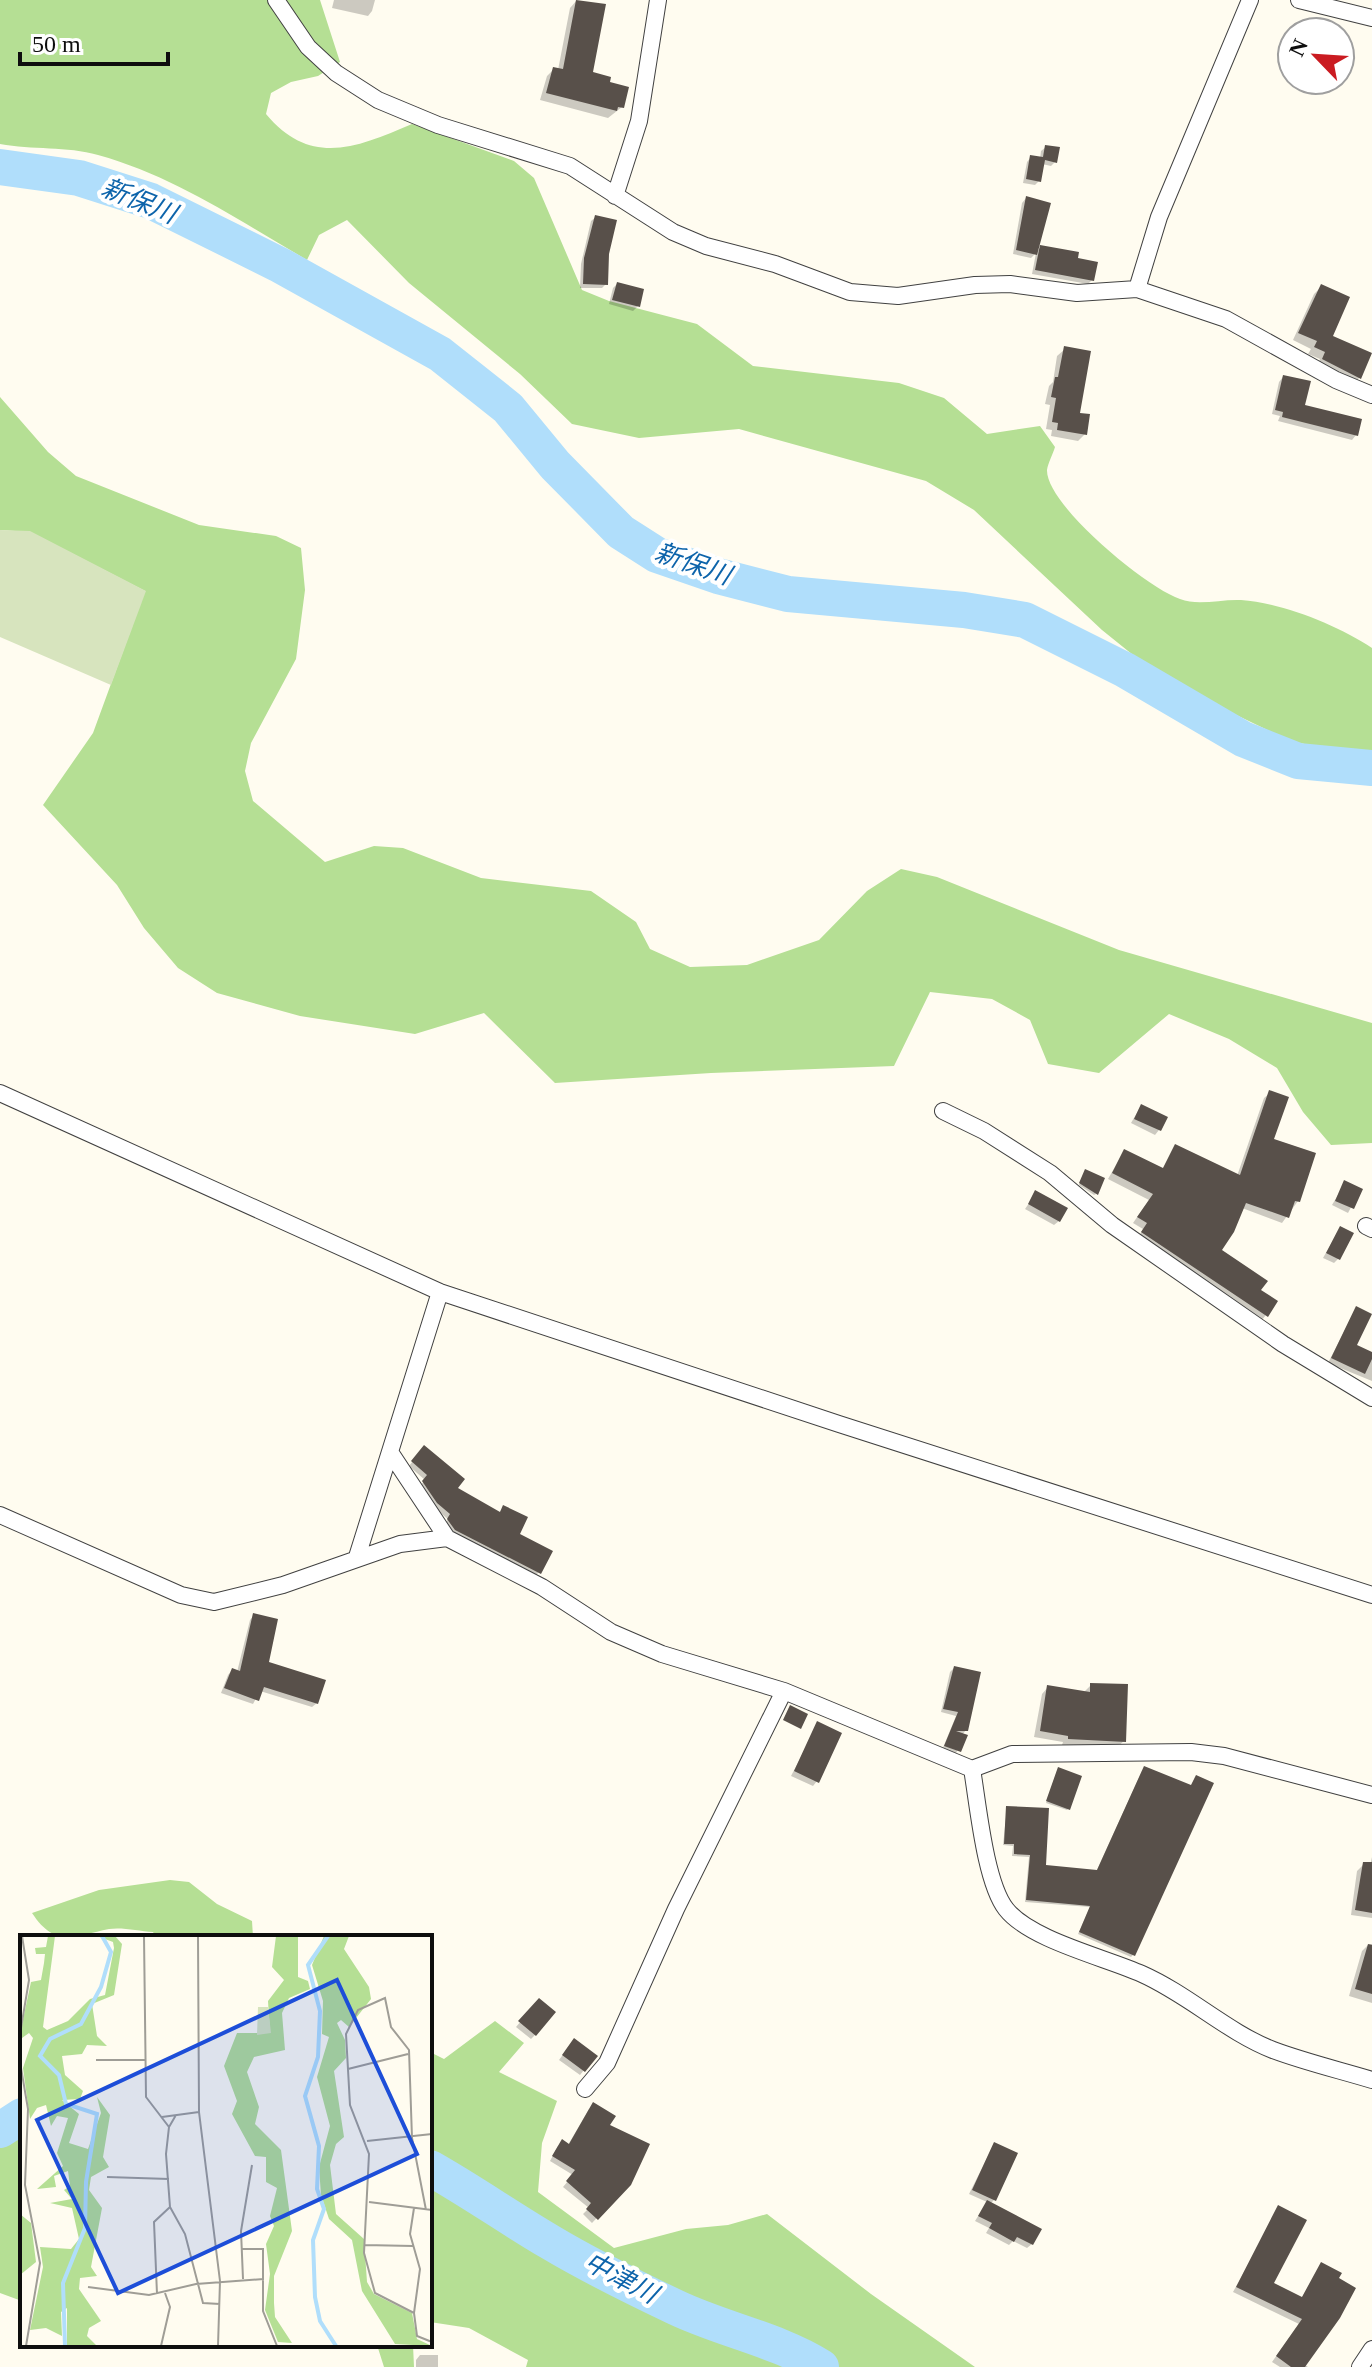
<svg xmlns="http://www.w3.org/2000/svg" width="1372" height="2367" viewBox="0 0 1372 2367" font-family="'Times New Roman','Noto Sans JP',serif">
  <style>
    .forest { fill: #b5df94 }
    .cemetery { fill: #d7e4be }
    .shadow { fill: #0003 }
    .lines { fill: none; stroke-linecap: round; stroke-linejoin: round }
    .river { stroke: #b0defb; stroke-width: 36 }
    .building { fill: #58504a }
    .street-casing { stroke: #414141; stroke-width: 18 }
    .street { stroke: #fff; stroke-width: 16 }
    .labels { text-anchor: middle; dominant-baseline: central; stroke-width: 8; stroke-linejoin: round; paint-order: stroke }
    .water-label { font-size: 26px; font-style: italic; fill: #0d64ab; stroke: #fff }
    .inset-river { fill: none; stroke: #b0defb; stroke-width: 4 }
    .inset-road { fill: none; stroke: #9f9d96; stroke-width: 2 }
    .view { fill: #1d4ed8; fill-opacity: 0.15; stroke: #1d4ed8; stroke-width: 4 }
    .inset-edge { fill: none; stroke: #0e0e0e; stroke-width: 4 }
  </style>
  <rect width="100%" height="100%" fill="#fffcf0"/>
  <path class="forest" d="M0,0H320L340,62L318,76L291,82L271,93L266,114C311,168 358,147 412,124L514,161L534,178L582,290L609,301L697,324L753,366L899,383L944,398L987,434L1040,426L1055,447C1053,454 1048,463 1047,470C1046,505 1147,588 1180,599C1198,606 1221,599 1241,600C1282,603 1337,625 1372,648V755L1348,753L1290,741L1164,680L1102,630L974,510L926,481L739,429L639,438L572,424L520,374L409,283L347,220L319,235L307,260C240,221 174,176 98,155C67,146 32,150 0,144Z
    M0,397L48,452L76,476L199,525L276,536L301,548L305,590L296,659L251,743L245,771L253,801L325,862L374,846L403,848L481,878L591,891L636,922L650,949L690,967L747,965L819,940L867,891L901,869L937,877L1119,950L1372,1023V1143L1331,1145L1303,1112L1277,1068L1229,1039L1169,1014L1099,1073L1048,1064L1030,1020L992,999L930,992L894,1066L711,1073L555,1083L484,1013L415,1034L300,1016L217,993L178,968L144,928L117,885L43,805L93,733L145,591L30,532L0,530Z
    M170,1880L189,1882L217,1904L252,1921L253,1937H156L153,1932C139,1931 122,1927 109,1929C74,1936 56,1949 32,1913L99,1890Z
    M495,2021L524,2043L499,2072L557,2101L542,2143L538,2192L614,2248L686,2229L728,2225L767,2214L871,2294L975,2367H526L528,2360L469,2328L430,2322V2052L444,2059Z
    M22,2124V2300H19L0,2293V2140Z
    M377,2345H413L414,2367H384Z"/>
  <path class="cemetery" d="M0,530L30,531L146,591L111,685L0,637Z"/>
  <path class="shadow" d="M334,0H375L372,11L368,16L332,8Z
    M577,0L591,74L608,83L622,107L608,118L540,100L547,76L554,69L558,70L570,8Z
    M1046,147L1055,162L1051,166L1042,164L1039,181L1035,185L1023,183L1027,162L1031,157L1040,159L1041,151Z
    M1026,198L1036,252L1041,247L1076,259L1092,280L1088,284L1032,274L1036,253L1031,258L1013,254L1022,203Z
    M596,217L607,241L606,284L602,288H580L581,264L591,221Z
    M617,284L638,306L633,311L609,304L613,288Z
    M1321,287L1330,337L1360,377L1353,384L1316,367L1320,359L1308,354L1311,349L1293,340L1314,294Z
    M1065,349L1077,414L1085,434L1078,441L1051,436L1052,430L1046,429L1050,405L1045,404L1049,386L1053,382L1057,356Z
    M1283,377L1303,406L1356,435L1352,440L1278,421L1280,416L1272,414L1279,382Z
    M1270,1093L1271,1140L1298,1201L1282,1223L1242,1208L1219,1250L1259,1291L1266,1315L1261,1321L1138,1238L1143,1229L1133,1223L1149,1200L1108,1179L1124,1151L1162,1170L1176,1146L1237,1176L1264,1098Z
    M1141,1106L1159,1130L1155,1135L1131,1123Z
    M1084,1173L1096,1194L1094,1195L1079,1185Z
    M1345,1183L1360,1190L1348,1213L1332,1205Z
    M1036,1193L1059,1221L1054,1225L1025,1209Z
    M1340,1228L1338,1259L1334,1263L1323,1258Z
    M1356,1308L1354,1346L1372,1356V1381L1328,1363Z
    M420,1452L455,1489L499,1513L503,1508L539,1572L535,1576L451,1533L445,1524L448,1519L433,1507L420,1486L425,1480L409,1466Z
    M254,1615L266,1663L317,1703L312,1707L260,1691L253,1704L221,1693L228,1675L232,1670L237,1672L250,1620Z
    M954,1668L966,1730L962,1735L965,1736L955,1755L942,1750L956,1716L941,1712L950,1672Z
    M1091,1685L1124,1741L1117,1747L1062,1745L1063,1742L1034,1737L1042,1694L1048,1687L1084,1692Z
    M818,1724L817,1781L813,1786L791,1776Z
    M1057,1771L1068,1809L1067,1810L1046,1803Z
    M1142,1771L1133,1955L1131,1957L1078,1934L1090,1907L1025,1902L1029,1857L1012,1856L1013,1846L1003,1845L1007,1808L1044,1867L1096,1872Z
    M1372,1857V1918L1351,1915L1357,1871L1363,1865L1370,1866Z
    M1369,1944H1372V2003L1349,1996L1362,1951Z
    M539,2000L535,2035L531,2039L516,2027Z
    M570,2045L584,2070L580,2075L559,2060Z
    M589,2109L607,2126L629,2184L592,2223L583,2214L589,2208L563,2187L573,2175L550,2161L558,2146L568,2145Z
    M994,2144L995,2199L990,2204L1032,2244L1027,2248L1013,2241L1009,2245L986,2233L989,2228L975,2221L987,2202L969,2194Z
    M1279,2208L1271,2284L1301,2299L1321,2265L1305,2365L1308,2367H1280L1272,2362L1299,2324L1233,2292Z
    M420,2355H438V2367H416V2360Z"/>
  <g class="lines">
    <path class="river" d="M0,167L79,178L151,201L278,264L440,354L508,408L555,465L621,532L657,555L718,576L788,594L964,610L1025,620L1125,670L1243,739L1298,761L1372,768
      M0,2130L22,2116
      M430,2168C471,2191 509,2218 550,2242C590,2266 633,2287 675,2307C723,2330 776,2339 821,2367"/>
  </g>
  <path class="building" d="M576,0L606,4L593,72L611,77L610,82L629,87L624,108L618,107L617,111L546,93L553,67L563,69Z
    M1045,145L1060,147L1057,163L1045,160L1041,182L1026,179L1030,155L1043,157Z
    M1026,196L1051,203L1037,255L1016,250Z
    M595,215L617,220L609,254L608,285L583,284L584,258Z
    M1040,245L1079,252L1078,258L1098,262L1094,281L1035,270Z
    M617,282L644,289L640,307L612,300Z
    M1321,284L1350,297L1333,336L1372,353L1361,379L1322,359L1325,352L1314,347L1317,341L1298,333Z
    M1064,346L1091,351L1080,413L1090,414L1087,435L1057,430L1058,423L1052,422L1056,398L1051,397L1055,377H1058Z
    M1283,375L1311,381L1305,405L1362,419L1358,436L1282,417L1283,412L1275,410Z
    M1269,1090L1289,1097L1274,1139L1316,1153L1300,1202L1295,1201L1289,1218L1246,1203L1234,1232L1222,1250L1268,1281L1261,1290L1278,1301L1268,1317L1141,1232L1147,1223L1137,1217L1153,1194L1112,1173L1124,1149L1163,1168L1175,1144L1240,1175Z
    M1141,1104L1168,1117L1161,1131L1134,1119Z
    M1085,1169L1105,1178L1098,1195L1079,1183Z
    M1344,1180L1363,1189L1354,1209L1335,1201Z
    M1035,1190L1068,1208L1060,1222L1028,1204Z
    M1340,1226L1354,1233L1340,1260L1326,1253Z
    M1356,1306L1372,1314L1357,1345L1372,1352V1359L1365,1374L1331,1358Z
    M424,1445L465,1479L458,1488L500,1512L503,1505L528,1517L520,1534L553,1551L541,1574L455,1530L447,1519L450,1514L437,1503L422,1481L427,1475L411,1461Z
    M253,1613L278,1619L269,1662L326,1680L318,1704L264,1687L259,1701L224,1688L232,1668L240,1671Z
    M954,1666L981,1672L968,1731H956L968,1735L961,1752L944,1746L958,1712L943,1709Z
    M1090,1683L1128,1684L1126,1742L1068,1739V1736L1040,1731L1047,1685L1090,1692Z
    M790,1705L808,1714L801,1729L783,1720Z
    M817,1721L842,1733L819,1783L794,1771Z
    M1144,1766L1191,1785L1196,1775L1214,1783L1135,1956L1079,1932L1090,1906L1026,1900L1030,1855L1014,1854V1844H1004L1006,1806L1049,1808L1046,1865L1097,1870Z
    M1058,1767L1082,1776L1070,1810L1046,1801Z
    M1363,1862H1372V1913L1355,1910Z
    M1368,1944L1372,1945V1994L1355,1989Z
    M539,1998L556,2012L536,2036L518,2021Z
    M574,2038L598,2056L585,2072L562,2055Z
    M593,2102L616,2116L610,2125L650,2144L631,2185L598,2220L586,2209L591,2203L566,2181L575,2170L552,2156L562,2139L569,2144Z
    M994,2142L1018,2153L996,2201L972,2190Z
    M987,2200L1042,2229L1033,2245L1017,2237L1014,2242L989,2228L992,2223L978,2216Z
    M1278,2205L1307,2220L1274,2283L1302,2297L1321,2262L1342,2273L1339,2278L1356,2288L1340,2318L1305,2367H1291L1276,2356L1302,2319L1236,2287Z"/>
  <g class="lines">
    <g class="street-casing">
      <path id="street" d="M276,0L308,47L336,73L378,100L438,125L570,166L673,232L706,246L775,264L850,292L898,296L975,285L1010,284L1077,293L1137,289L1226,319L1336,380L1372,395
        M1299,0L1372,18
        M615,196L639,121L658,0
        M1137,289L1159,217L1250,0
        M0,1093L440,1292L839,1424L1372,1595
        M943,1111L984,1131L1050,1173L1112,1225L1283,1344L1372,1398
        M1366,1226L1372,1229
        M390,1452L447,1538L542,1587L611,1632L662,1654L784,1691L972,1769L1012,1754L1191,1752L1224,1756L1372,1795
        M0,1515L181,1595L214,1602L283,1585L400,1544L447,1538
        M357,1557L440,1292
        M972,1769C978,1804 985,1882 1006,1909C1030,1940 1107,1958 1142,1974C1189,1995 1227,2032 1273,2050C1305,2062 1339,2070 1372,2080
        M585,2089L607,2063L676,1909L784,1691
        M1360,2367L1372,2349"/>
    </g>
    <use href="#street" class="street"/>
  </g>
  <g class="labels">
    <g class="water-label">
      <text transform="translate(139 201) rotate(22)">新保川</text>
      <text transform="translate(693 564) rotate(19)">新保川</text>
      <text transform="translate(621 2278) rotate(28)">中津川</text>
    </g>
  </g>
  <g transform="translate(20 1935)">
    <rect width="412" height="412" fill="#fffcf0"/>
    <path d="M28,1H35L23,92L27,95L48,86L70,64L85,60L94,13L93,7L77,1H95L102,9L94,60L72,69L77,101L87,111L67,110L62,119L42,121L45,140L63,156L60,164L42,165L59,179L49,208L68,214L81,178L77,162L90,180L83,222L89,232L71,242L69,255L82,273L71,332L77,341L60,343L59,354L81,386L69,393L67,401L77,411H47V373L41,377L42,401L26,393L10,395L23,332L20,312L51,314L59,304L52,273L30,268L52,264L44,255L50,251L48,236L34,241L36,252L17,254L43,231L37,218L48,183L37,181L31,191L26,170L17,173L10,184L3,133L13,103L9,98L2,103L1,94L11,47L21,45L24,28L25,19H16L15,13L26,12ZM256,1H278V42L288,46L290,54L269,63L262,78L265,115L234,122L227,137L239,172L235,189L261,215L272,296L254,341V368L255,382L272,408L258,407L245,375L250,339L246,309L254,291L250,281L257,253L246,247V222L235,221L212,179L217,166L204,131L217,98H250L248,66L264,45L252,32ZM304,1H329L324,14L349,52L351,64L329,92L321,85L317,88L325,105L326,123L314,136L324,202L316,209L310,230L316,279L344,304L347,347L354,359L392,378L397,404L412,411L375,409L342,356L332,305L309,284L301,260L299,232L310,191L297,142L309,102L302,99L303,66L292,30ZM0,279L11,288L16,327L0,340Z" fill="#b5df94"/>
    <path d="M238,72H248L251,98L237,100Z" fill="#d7e4be"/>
    <path class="inset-river" d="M308,1L288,30L300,76L298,122L285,161L299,211L297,254L304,274L293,305L295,362L300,386L316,411M45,411L43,348L65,293L66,247L77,179L46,169L39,140L20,121L30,104L61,89L81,52L91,17L82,1"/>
    <path class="inset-road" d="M124,1L126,162L149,192M178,1L179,177L200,346L198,411M0,99L9,45L2,1M76,125H125M0,127L8,174L5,250L20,328L6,411M328,134L388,119M156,180L149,192L146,219L150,272L165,299L183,368L200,369M142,182L179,177M347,206L412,199M87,242L149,244M349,267L412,275M406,275L392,203L389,115L371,92L365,63L338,75L326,99L330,170L349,219L344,318L355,358L394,378L397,401L412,407M344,310L393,311M222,314H243V376L257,411M223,344L221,296L232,230M68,352L129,360L176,349L244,344M137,359L134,287L150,272M394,378L400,334L390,299L394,273M141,411L150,372L145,358"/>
    <path class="view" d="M317,45L397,219L98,358L17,185Z"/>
    <rect width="412" height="412" class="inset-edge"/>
  </g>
  <g transform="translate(1316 56) rotate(295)"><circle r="38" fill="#ffffff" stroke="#9f9f9f" stroke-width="2"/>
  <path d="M0-6L14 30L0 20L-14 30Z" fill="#ca1b21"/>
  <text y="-12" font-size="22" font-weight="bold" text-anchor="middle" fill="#0e0e0e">N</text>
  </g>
  <path d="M20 52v12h148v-12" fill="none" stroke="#0e0e0e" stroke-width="4"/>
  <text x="32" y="52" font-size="24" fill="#0e0e0e" stroke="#ffffff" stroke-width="6" paint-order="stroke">50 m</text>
</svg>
